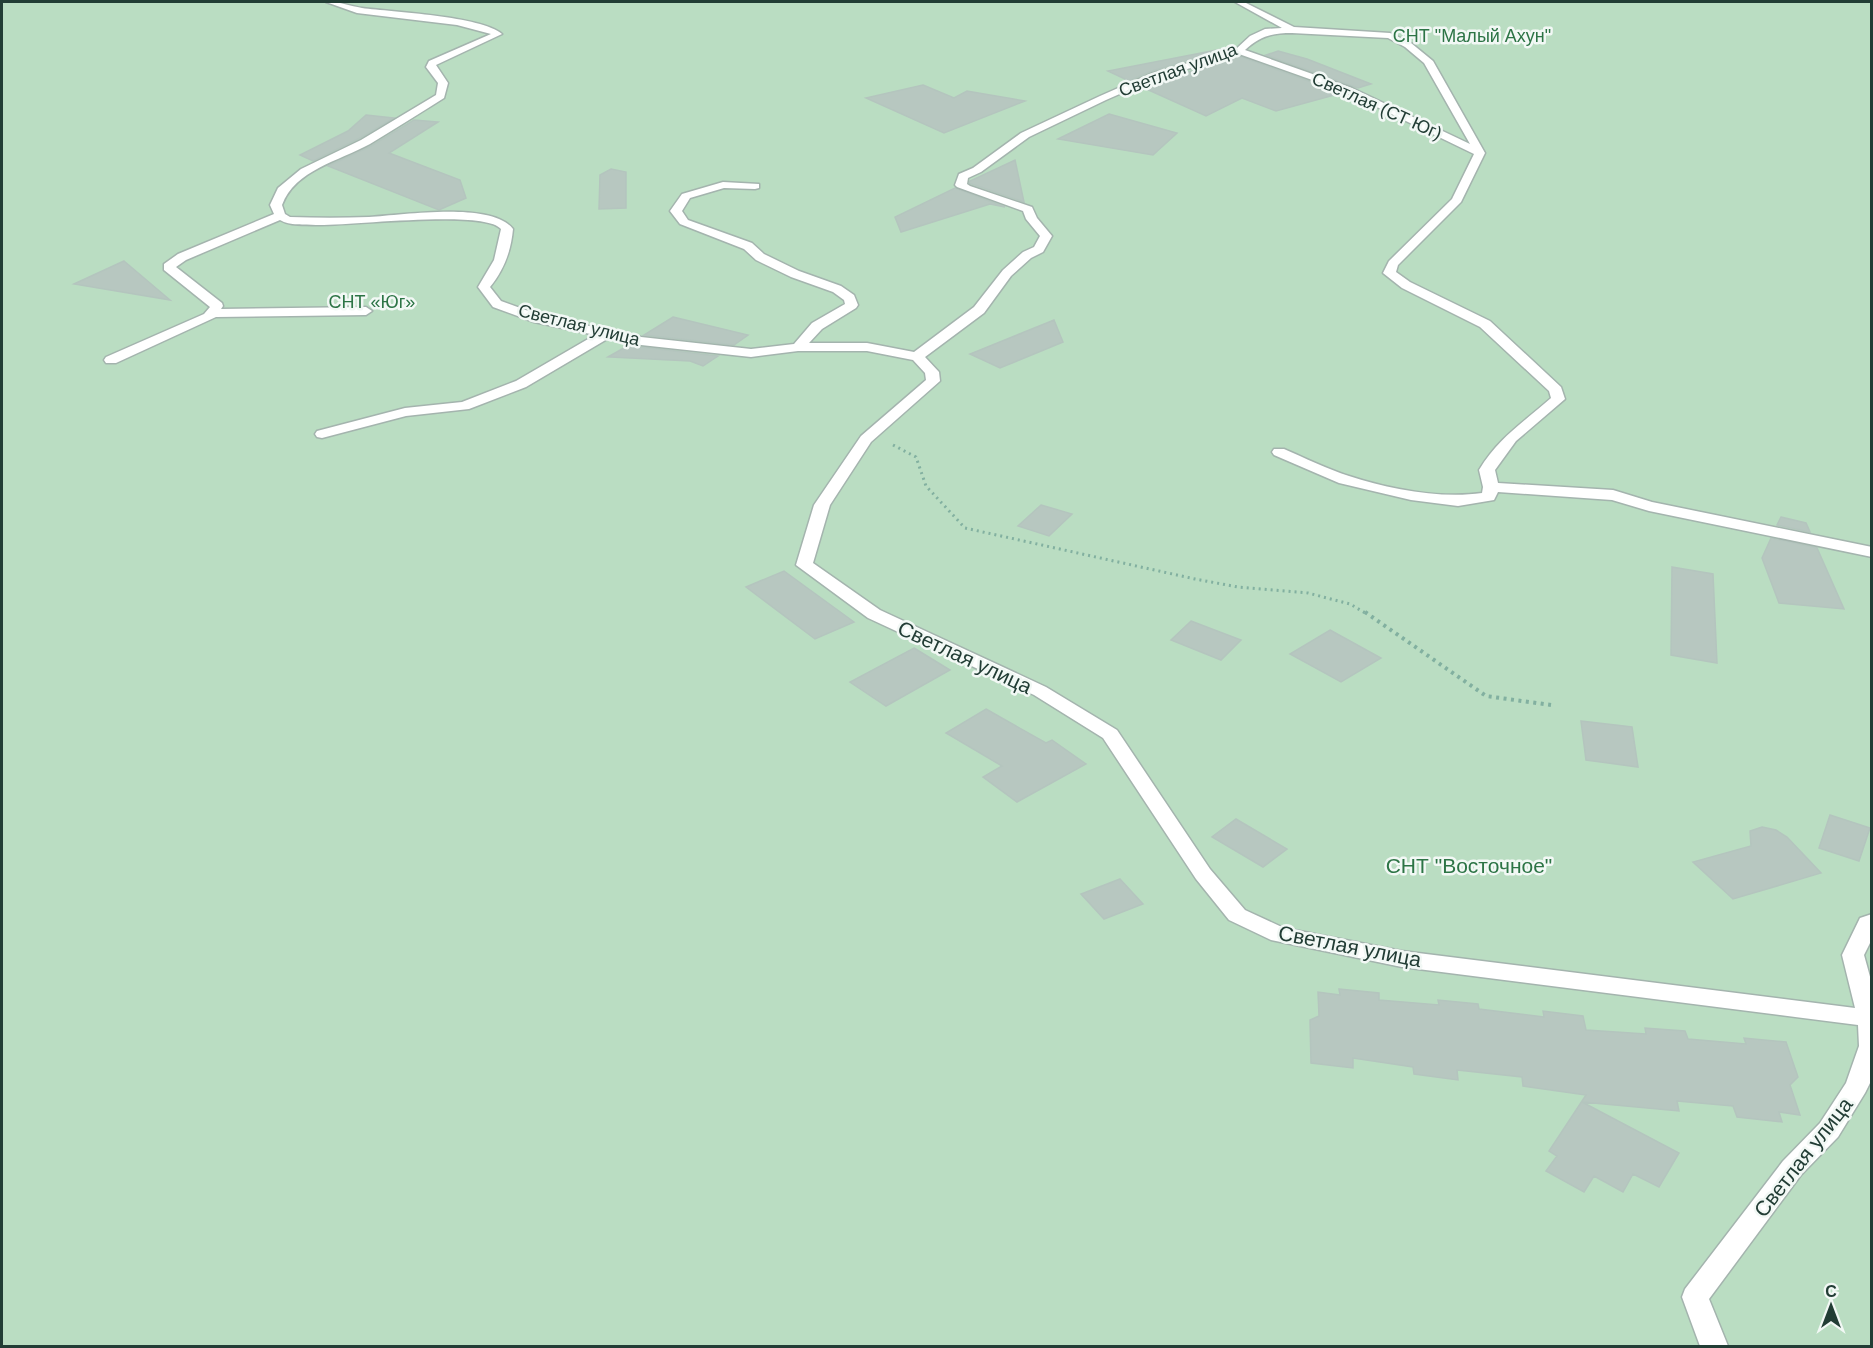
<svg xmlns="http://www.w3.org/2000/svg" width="1873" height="1348" viewBox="0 0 1873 1348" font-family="Helvetica,sans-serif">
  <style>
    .green { fill: #baddc2 }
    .building { fill: #b7c7c0; stroke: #b4c5be; stroke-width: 1.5 }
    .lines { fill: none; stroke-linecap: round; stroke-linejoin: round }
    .minor-casing { stroke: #a4b4ae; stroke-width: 3 }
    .path-far1 { stroke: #82b0a0; stroke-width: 3; stroke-dasharray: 2 4; stroke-linecap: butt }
    .path { stroke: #82b0a0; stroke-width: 4; stroke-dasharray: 3 4.5; stroke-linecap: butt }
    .minor { fill: #fff; fill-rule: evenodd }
    .labels { text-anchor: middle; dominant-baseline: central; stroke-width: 5; stroke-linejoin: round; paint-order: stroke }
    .far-park-label { font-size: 18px; fill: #2c7445; stroke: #f2f8f5 }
    .far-street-label { font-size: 18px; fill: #223d35; stroke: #f2f8f5 }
    .street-label { font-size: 21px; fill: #223d35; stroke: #f2f8f5 }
    .park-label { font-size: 21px; fill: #2c7445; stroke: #f2f8f5 }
  </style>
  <rect width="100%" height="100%" fill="#e1ece7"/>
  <path class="green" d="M2,2H1871V1346H2Z"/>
  <path class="building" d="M1232,47L1149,72L1129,81L1108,71Z
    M1278,51L1307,59L1371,84L1358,88L1266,55Z
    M1239,56L1342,93L1276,111L1242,98L1206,116L1142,87Z
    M923,85L954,98L967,91L1025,101L944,133L866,98Z
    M1109,114L1177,133L1153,155L1058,139Z
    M366,115L394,118L360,138L313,161L300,155L348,131Z
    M414,120L438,122L389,153L460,180L466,198L439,210L328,166L371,146Z
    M1015,160L1024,202L969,183L970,181Z
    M611,169L626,172V208L599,209L600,175Z
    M955,188L1005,207L990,204L901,232L895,217Z
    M124,261L170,300L74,284Z
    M673,317L748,335L734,345L644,335Z
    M1054,320L1063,342L1000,368L970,354Z
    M629,345L641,347L718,356L703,366L690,361L608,357Z
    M1041,505L1072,514L1049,536L1018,526Z
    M1781,517L1806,523L1810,532L1777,525Z
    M1771,538L1817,548L1844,609L1779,603L1762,558Z
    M1672,567L1713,574L1717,663L1671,655Z
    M784,571L854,622L815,639L746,587Z
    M1191,621L1241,640L1221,660L1171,640Z
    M1330,630L1381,658L1341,682L1290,654Z
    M914,648L950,670L886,706L850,682Z
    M986,709L1046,743L1052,740L1086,764L1017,802L983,777L1002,766L946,733Z
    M1581,721L1632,727L1638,767L1586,760Z
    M1830,815L1870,828L1859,861L1819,848Z
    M1236,819L1287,849L1263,867L1212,837Z
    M1762,827L1776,830L1787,837L1821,873L1733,899L1693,862L1751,846L1750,831Z
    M1120,879L1143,904L1104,919L1081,894Z
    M1339,989L1379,993V1000L1439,1005L1438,1000L1478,1004L1479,1009L1544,1017L1543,1011L1583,1016L1586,1030L1646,1034L1645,1028L1685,1031L1688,1039L1746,1044L1744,1038L1786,1042L1798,1077L1790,1085L1800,1115L1779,1112L1782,1122L1737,1117L1733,1106L1677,1101L1679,1111L1582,1102L1679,1153L1659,1187L1633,1174L1623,1192L1594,1176L1584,1192L1546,1171L1557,1156L1549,1151L1586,1095L1523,1086L1522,1077L1457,1070L1458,1080L1414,1074L1413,1067L1353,1058V1068L1311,1063L1310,1020L1319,1016L1318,992L1340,995Z"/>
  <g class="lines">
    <g class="minor-casing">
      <path id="minor" d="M326,2C338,1 349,6 362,8C392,12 482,16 502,34L436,65L448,83L444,98C420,113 395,129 370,144C339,161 295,170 282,205L285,214L290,217C317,218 343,218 369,217C403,215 492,201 513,229C511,251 504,270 490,287L501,301L542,316L641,337L751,349L794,344L812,323L845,304L844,300L833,292L791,277L756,260L744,249L680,224L670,211L682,194L723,182L759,184V188L755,189L724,188L690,198L682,211L688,220L752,243L764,254L799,271L841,286L854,295L858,305L856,308L822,329L809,343H867L914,352L974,307L1003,270L1023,252L1034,247L1040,236L1026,219L1023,211L957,187L955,185L959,174L973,168L1021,133L1100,96L1150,74L1236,49L1250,36L1265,29L1282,28L1235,2H1244L1294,27L1390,33L1411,43L1433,61L1485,153L1461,202L1398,265L1396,272L1410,282L1490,321L1561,387L1565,399L1516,441L1495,470L1498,483L1613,490L1652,502L1872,547V557L1649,511L1612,500L1498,492L1494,500L1458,506L1411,500L1339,483L1274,455L1272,452L1274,449H1284C1305,458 1327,469 1349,476C1388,489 1441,499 1482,493L1483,487L1479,470C1499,437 1523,423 1551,398L1549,391L1480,327L1402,288L1383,273L1389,261L1452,199L1474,154L1346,92L1239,54L1156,78L1106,100L1029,137L981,172L968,178L967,184L970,186L1032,207L1037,218L1052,236L1043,252L1031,258L1011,276L984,313L925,357L939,372L940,381L871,442L830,505L813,563L880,610L1046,687L1117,730L1210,869L1245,910L1284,928L1402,951L1855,1008L1842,955L1860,918L1872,914V939L1864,955L1872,984V1079L1865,1093L1838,1137L1801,1175L1709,1299L1728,1346H1700L1682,1297L1685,1289L1783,1161L1820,1123L1846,1083L1859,1046L1858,1025L1402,967L1271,940L1229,920L1196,879L1103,738L1034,695L868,618L796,565L814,505L861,436L926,380L925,373L913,360L867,351H798L751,357L641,345L609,338L526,387L469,409L406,416L322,438L317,437L315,434L317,431L405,408L462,402L516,381L595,335L534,322L493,307L478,287L494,260L501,229C484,209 349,226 316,225C304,224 290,226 280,220L186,260L176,267L222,303L223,306L221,309L366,307L372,311L366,315L216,317L116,363H106L104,360L106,357L204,314L210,307L164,270V264L178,254L274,214L270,205L278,188L301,169L361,140L436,95L438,83L426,67L429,61L491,34L457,25L357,13ZM1292,33L1388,38L1405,47L1424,63L1470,144L1352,88L1245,50C1260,36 1272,33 1292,33Z"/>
    </g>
    <path class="path-far1" d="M893,445L916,457L926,486L965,528L1195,579L1238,587L1308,593L1350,604L1367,614"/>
    <path class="path" d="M1365,612L1486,696L1551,705"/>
    <use href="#minor" class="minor"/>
  </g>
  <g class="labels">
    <g class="far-park-label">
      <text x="1472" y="36">СНТ "Малый Ахун"</text>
      <text x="372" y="302">СНТ «Юг»</text>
    </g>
    <g class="far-street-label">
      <text transform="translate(1178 70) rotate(-20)">Светлая улица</text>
      <text transform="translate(1377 106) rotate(24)">Светлая (СТ Юг)</text>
      <text transform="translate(579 325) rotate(14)">Светлая улица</text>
    </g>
    <g class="street-label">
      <text transform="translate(965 657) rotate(25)">Светлая улица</text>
      <text transform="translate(1350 946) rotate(11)">Светлая улица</text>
      <text transform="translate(1803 1157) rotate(-52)">Светлая улица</text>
    </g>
    <g class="park-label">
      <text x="1469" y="865">СНТ "Восточное"</text>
    </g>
  </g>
  <rect width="1873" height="1348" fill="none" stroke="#223d35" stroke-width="6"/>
  <g transform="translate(1831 1306)" stroke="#f2f8f5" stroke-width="4.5" paint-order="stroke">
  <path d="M0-4.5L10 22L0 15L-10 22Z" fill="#223d35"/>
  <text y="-9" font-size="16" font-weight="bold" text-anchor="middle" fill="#223d35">С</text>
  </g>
</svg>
